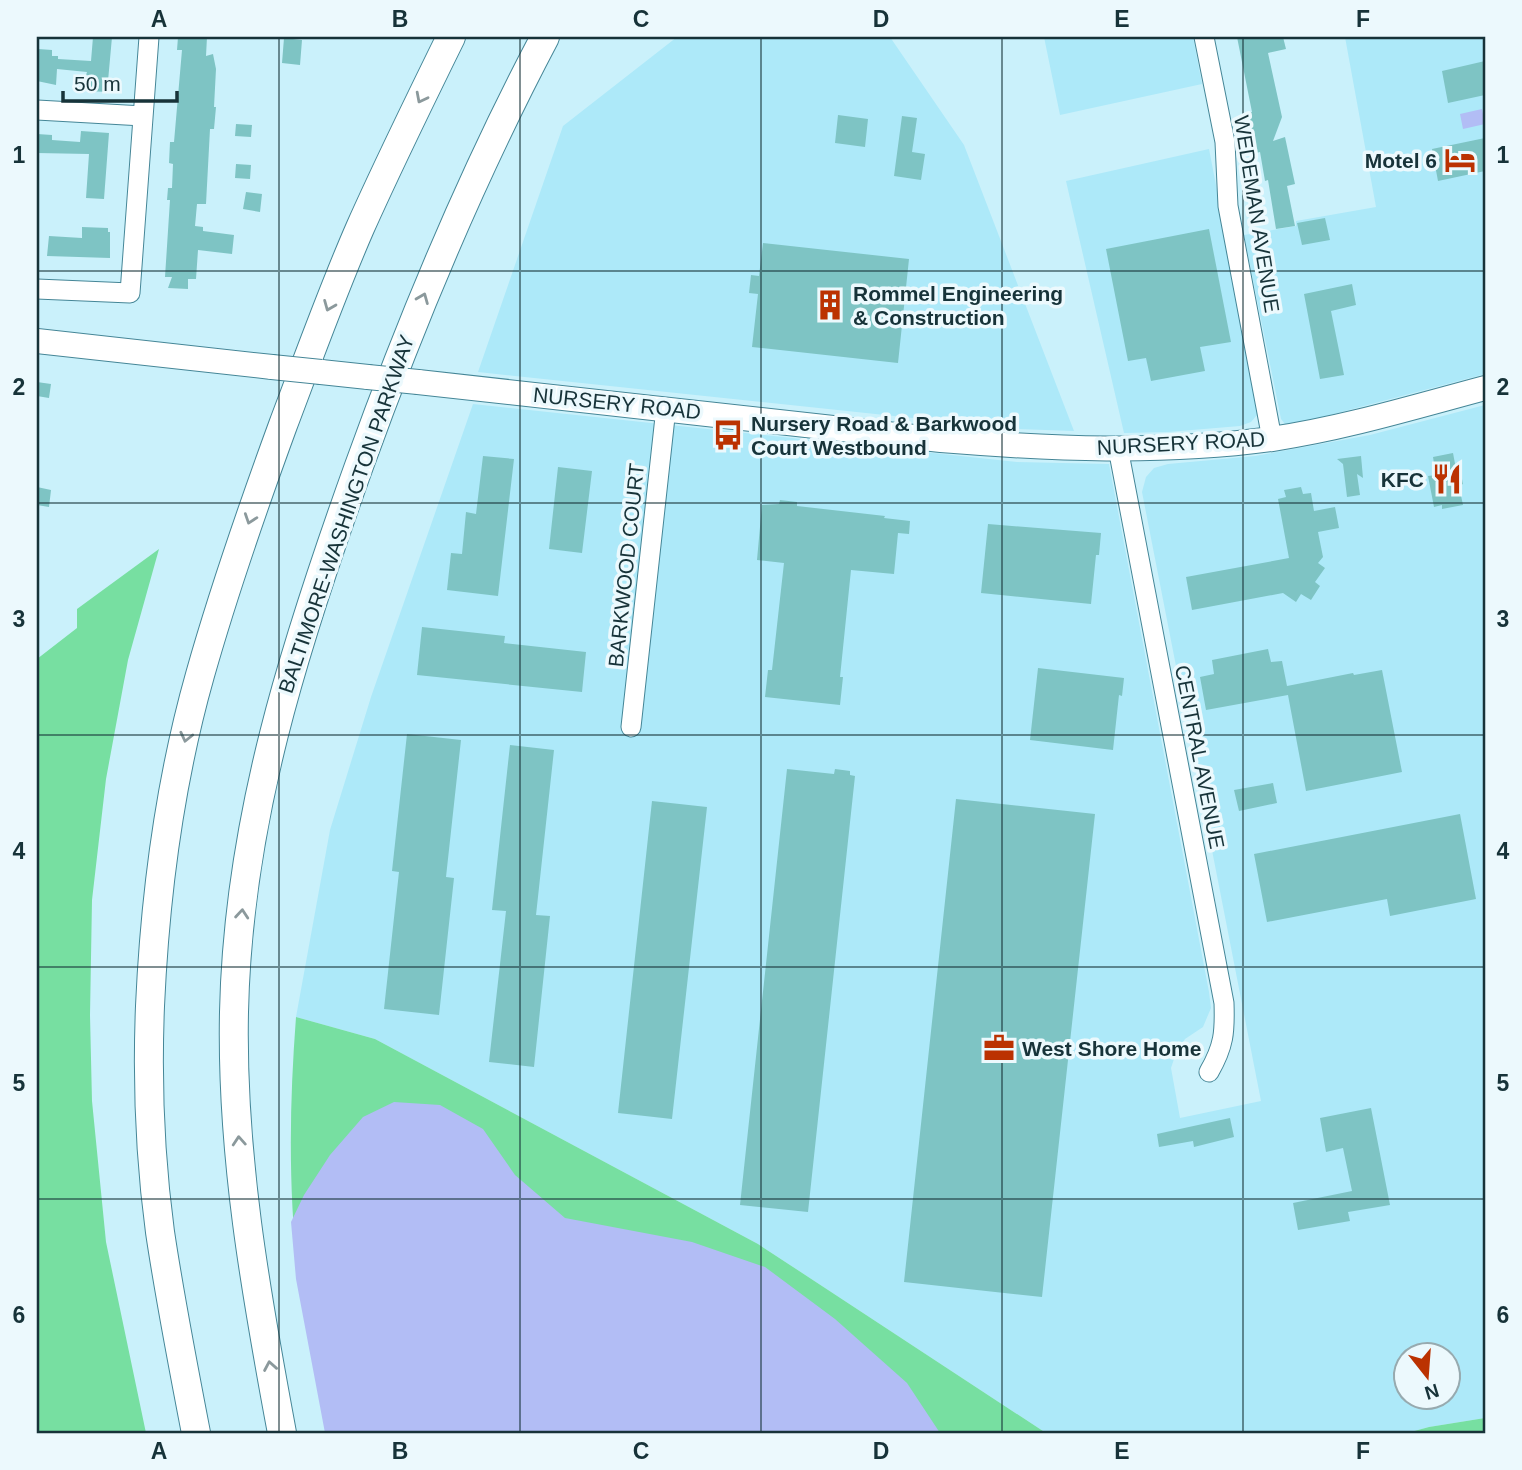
<svg xmlns="http://www.w3.org/2000/svg" width="1522" height="1470" viewBox="0 0 1522 1470" font-family="Arial,sans-serif">
  <style>
    .built { fill: #ade9f9; fill-rule: evenodd }
    .green { fill: #77dfa1 }
    .water { fill: #b2bdf5 }
    .lines { fill: none; stroke-linecap: round; stroke-linejoin: round }
    .stream { stroke: #b2bdf5; stroke-width: 4.5 }
    .building { fill: #7ec4c4 }
    .minor-casing { stroke: #458697; stroke-width: 21 }
    .major-casing { stroke: #458697; stroke-width: 26 }
    .highway-casing { stroke: #458697; stroke-width: 30 }
    .minor { stroke: #fff; stroke-width: 19 }
    .major { stroke: #fff; stroke-width: 24 }
    .highway { stroke: #fff; stroke-width: 28 }
    .major-bridge-casing { stroke: #458697; stroke-width: 26; stroke-linecap: butt }
    .major-bridge { stroke: #fff; stroke-width: 24 }
    .oneway { stroke: #8b999c }
    .grid { fill: none; stroke: #173339; stroke-width: 2; stroke-opacity: 0.55 }
    .labels { text-anchor: middle; dominant-baseline: central; stroke-width: 7; stroke-linejoin: round; paint-order: stroke }
    .poi-label { font-size: 21px; font-weight: bold; fill: #173339; stroke: #ecf9fd; text-anchor: start }
    .street-label { font-size: 21px; fill: #173339; stroke: #ecf9fd }
    .neatline { fill: none; stroke: #173339; stroke-width: 2.5 }
    .grid-label { font-size: 23px; text-anchor: middle; font-weight: bold; fill: #173339 }
  </style>
  <rect width="100%" height="100%" fill="#caf1fb"/>
  <path class="built" d="M677,37H890L964,145L1074,431L1017,429L478,372L563,126Z
    M1044,37H1193L1202,84L1060,115Z
    M1345,37H1485V374L1292,425L1285,424L1281,419L1244,235L1296,226V221L1376,207Z
    M1209,149L1258,402L1257,415L1251,422L1240,426L1168,432L1124,433L1066,181Z
    M473,404L1017,462L1109,464L1209,992L1211,1008L1203,1027L1185,1039L1176,1053L1171,1068L1180,1118L1261,1101L1142,492L1146,477L1154,468L1168,464L1255,456L1370,435L1485,405V1418L1429,1427L1407,1433H1046L758,1244L375,1039L296,1017L330,830L371,697ZM1406,1354H1448V1396H1406Z"/>
  <path class="green" d="M159,549L128,660L106,779L92,900L90,1015L92,1101L106,1242L146,1433H37V659L77,628V609Z
    M296,1017L375,1039L758,1244L1046,1433H327C318,1386 307,1338 300,1290C288,1199 289,1109 296,1017Z
    M1485,1418V1433H1407L1429,1427Z"/>
  <path class="water" d="M1482,109L1485,124L1463,129L1460,114Z
    M394,1102L440,1105L483,1129L515,1175L565,1218L692,1242L765,1267L835,1319L907,1383L940,1433H325L296,1279L291,1222L304,1195L330,1155L363,1117Z"/>
  <g class="lines">
    <path class="stream" d="M1484,1433L1485,1432"/>
  </g>
  <path class="building" d="M93,37H112L107,92L89,91L91,76L86,75L87,72L57,69L56,85L37,81L38,49L52,50V56H58V59L91,61Z
    M178,37H207L206,56L213,54L216,69L214,107H216L214,129H210L206,204H197L195,226L203,227V231L234,235L232,254L198,250L196,279H188V289L168,288L172,277H165L170,200H167L168,188H172L173,164L169,163L170,142H174L182,50H177Z
    M1237,37H1283L1286,49L1268,53L1282,117L1273,141L1285,137L1295,184L1287,186L1295,226L1276,229L1268,180L1265,181L1260,152L1256,153L1248,113L1252,112Z
    M284,38L302,40L300,65L282,63Z
    M1485,61V95L1448,103L1442,71Z
    M838,115L868,119L865,147L835,143Z
    M902,116L917,118L912,152L925,154L921,180L894,176Z
    M236,124L252,125L251,137L235,136Z
    M81,131L109,133L104,199L86,198L89,154L37,153V134L52,135V140L80,142Z
    M1485,138V171L1438,181L1432,149Z
    M236,164L251,165L250,179L235,178Z
    M246,192L262,194L260,212L243,209Z
    M1325,218L1330,240L1302,245L1297,223Z
    M82,227L108,228V232H110V258L47,256L49,236L82,238Z
    M1209,229L1231,342L1200,347L1205,371L1151,381L1146,358L1128,361L1106,249Z
    M763,243L909,259L898,363L752,347L758,294L749,293L751,275L759,276Z
    M1352,284L1356,305L1331,311L1344,375L1320,379L1304,294Z
    M37,382L51,384L49,398L37,396Z
    M1453,453L1456,469H1460L1463,484L1459,486L1463,505L1442,509V505L1434,507L1428,476L1436,475L1433,457Z
    M483,456L514,459L498,596L447,590L451,553L462,554L466,512L476,514Z
    M1361,456L1363,478L1357,474L1360,495L1347,497L1343,464L1337,459Z
    M558,467L592,471L582,553L549,549Z
    M37,487L51,490L49,507L37,505Z
    M1301,487L1303,494L1311,493L1314,511L1335,507L1339,528L1318,532L1323,557L1318,563L1325,568L1315,582L1320,586L1311,600L1301,594L1296,602L1283,593L1192,610L1186,577L1289,558L1278,499L1286,497L1284,490Z
    M780,500L797,502V506L885,516L884,518L910,521L909,534L898,533L894,574L851,570L840,677H843L840,705L765,697L768,670H772L784,563L757,560L762,505L779,504Z
    M988,524L1101,533L1099,555H1096L1091,604L981,593Z
    M422,627L505,636L504,643L586,652L582,692L417,675Z
    M1268,649L1271,662L1282,661L1287,686L1353,673L1354,675L1382,670L1402,772L1306,791L1288,695L1206,710L1200,677L1214,674L1212,660Z
    M1038,668L1124,678L1122,696L1119,695L1113,750L1030,740Z
    M407,734L461,740L446,877L454,878L439,1015L384,1009L399,872L392,871Z
    M510,745L554,750L536,915L550,916L534,1067L489,1062L506,911L492,910Z
    M787,769L834,774L835,769L850,771V775L855,776L808,1212L740,1205Z
    M1273,783L1277,803L1239,811L1234,790Z
    M956,799L1095,814L1042,1297L904,1282Z
    M652,801L707,807L672,1119L618,1113Z
    M1460,814L1476,899L1390,916L1387,899L1267,922L1254,854Z
    M1371,1108L1390,1205L1348,1212L1350,1221L1298,1230L1293,1203L1352,1191L1343,1148L1326,1152L1320,1118Z
    M1230,1118L1234,1137L1194,1147L1193,1141L1159,1147L1157,1134Z"/>
  <g class="lines">
    <g class="minor-casing">
      <path id="minor" d="M1204,37L1225,142L1228,206L1272,439
        M37,110L143,116
        M37,289L130,293L149,37
        M1118,448L1224,1003C1225,1032 1224,1046 1209,1072
        M631,727L666,408"/>
    </g>
    <g class="major-casing">
      <path id="major" d="M37,341L272,367
        M321,372L368,377
        M418,382L941,440C1051,449 1162,454 1272,439C1345,428 1414,407 1485,388"/>
    </g>
    <g class="highway-casing">
      <path id="highway" d="M196,1433C183,1366 170,1299 160,1232C150,1158 147,1081 150,1006C155,895 170,781 200,675C224,590 253,507 283,425C308,359 332,292 360,228C389,163 420,100 451,37
        M282,1433C256,1294 231,1154 234,1012C238,821 295,644 359,466C412,319 472,175 545,37"/>
    </g>
    <use href="#minor" class="minor"/>
    <use href="#major" class="major"/>
    <use href="#highway" class="highway"/>
    <g class="major-bridge-casing">
      <path id="major-bridge" d="M272,367L321,372
        M368,377L418,382"/>
    </g>
    <use href="#major-bridge" class="major-bridge"/>
  </g>
  <defs><path id="oneway-chevron" d="M-2-3.5L2.5 0L-2 3.5" fill="none" stroke-width="1.6" stroke-linecap="round" stroke-linejoin="round" transform="scale(1.75)"/></defs>
  <g class="oneway">
    <use href="#oneway-chevron" transform="translate(421 98) rotate(117)"/>
    <use href="#oneway-chevron" transform="translate(423 298) rotate(-68)"/>
    <use href="#oneway-chevron" transform="translate(329 306) rotate(112)"/>
    <use href="#oneway-chevron" transform="translate(250 519) rotate(109)"/>
    <use href="#oneway-chevron" transform="translate(186 737) rotate(103)"/>
    <use href="#oneway-chevron" transform="translate(242 914) rotate(-85)"/>
    <use href="#oneway-chevron" transform="translate(239 1141) rotate(-94)"/>
    <use href="#oneway-chevron" transform="translate(270 1366) rotate(-100)"/>
  </g>
  <path class="grid" d="M279,37V1433M520,37V1433M761,37V1433M1002,37V1433M1243,37V1433M37,271H1485M37,503H1485M37,735H1485M37,967H1485M37,1199H1485"/>
  <defs>
    <g id="hotel-bare" transform="scale(2.415)"><path d="M-6-4.5h1.5V1H6V5H4.5V3h-9V5H-6ZM-4 0a1.8 1.8 0 1 1 3.6 0ZM.5 0V-2.5h3Q6-2.5 6 0Z" fill="#bb3201" stroke="#ecf9fd" stroke-width="2.5" paint-order="stroke"/></g>
    <g id="building-bare" transform="scale(2.415)"><path d="M-4-6H4V6H1V3H-1V6H-4ZM-2.5-4.3h1.7v1.8h-1.7ZM.8-4.3h1.7v1.8H.8ZM-2.5-1h1.7V.8h-1.7ZM.8-1h1.7V.8H.8Z" fill="#bb3201" stroke="#ecf9fd" stroke-width="2.5" paint-order="stroke"/></g>
    <g id="bus-bare" transform="scale(2.415)"><path d="M-5-6H5V4H4V6H2V4H-2V6H-4V4H-5ZM-3.5-4V0h7V-4ZM-3.5 1.2v1.5H-2V1.2ZM2 1.2v1.5H3.5V1.2Z" fill="#bb3201" stroke="#ecf9fd" stroke-width="2.5" paint-order="stroke"/></g>
    <g id="restaurant-bare" transform="scale(2.415)"><path d="M-5-6h1v4h1v-4h1v4h1v-4h1v5L-1.5 .5V6h-2V.5L-5-1ZM5-6V6H3V1.5H1.5Q1.5-4 5-6Z" fill="#bb3201" stroke="#ecf9fd" stroke-width="2.5" paint-order="stroke"/></g>
    <g id="office-bare" transform="scale(2.415)"><path d="M-6-3h4V-5.5h4V-3h4V5H-6ZM-1-4.5V-3h2v-1.5ZM-6 0V1H6V0Z" fill="#bb3201" stroke="#ecf9fd" stroke-width="2.5" paint-order="stroke"/></g>
  </defs>
  <g fill-rule="evenodd">
    <use href="#hotel-bare" x="1460" y="160"/>
    <use href="#building-bare" x="830" y="305"/>
    <use href="#bus-bare" x="728" y="435"/>
    <use href="#restaurant-bare" x="1447" y="479"/>
    <use href="#office-bare" x="999" y="1048"/>
  </g>
  <g class="labels">
    <g class="poi-label">
      <text x="1437" y="160" text-anchor="end">Motel 6</text>
      <text x="853" y="293">Rommel Engineering<tspan x="853" dy="24">&amp; Construction</tspan></text>
      <text x="751" y="423">Nursery Road &amp; Barkwood<tspan x="751" dy="24">Court Westbound</tspan></text>
      <text x="1424" y="479" text-anchor="end">KFC</text>
      <text x="1022" y="1048">West Shore Home</text>
    </g>
    <g class="street-label">
      <text transform="translate(1257 214) rotate(81)">WEDEMAN AVENUE</text>
      <text transform="translate(617 403) rotate(6)">NURSERY ROAD</text>
      <text transform="translate(1181 443) rotate(-3)">NURSERY ROAD</text>
      <text transform="translate(346 514) rotate(-71)">BALTIMORE-WASHINGTON PARKWAY</text>
      <text transform="translate(626 565) rotate(-84)">BARKWOOD COURT</text>
      <text transform="translate(1200 757) rotate(79)">CENTRAL AVENUE</text>
    </g>
  </g>
  <rect width="1522" height="1470" fill="none" stroke="#ecf9fd" stroke-width="77"/>
  <g transform="translate(1427 1376) rotate(163)"><circle r="33" fill="#ecf9fd" stroke="#97aaaf" stroke-width="2"/>
  <path d="M0-5L12 26L0 18L-12 26Z" fill="#bb3201"/>
  <text y="-10" font-size="19" font-weight="bold" text-anchor="middle" fill="#173339">N</text>
  </g>
  <path d="M63 91v10h114v-10" fill="none" stroke="#173339" stroke-width="3.5"/>
  <text x="74" y="91" font-size="21" fill="#173339" stroke="#ecf9fd" stroke-width="5" paint-order="stroke">50 m</text>
  <rect x="38" y="38" width="1446" height="1394" class="neatline"/>
  <g class="grid-label">
    <text x="159" y="27">A</text>
    <text x="400" y="27">B</text>
    <text x="641" y="27">C</text>
    <text x="881" y="27">D</text>
    <text x="1122" y="27">E</text>
    <text x="1363" y="27">F</text>
    <text x="19" y="163">1</text>
    <text x="1503" y="163">1</text>
    <text x="19" y="395">2</text>
    <text x="1503" y="395">2</text>
    <text x="19" y="627">3</text>
    <text x="1503" y="627">3</text>
    <text x="19" y="859">4</text>
    <text x="1503" y="859">4</text>
    <text x="19" y="1091">5</text>
    <text x="1503" y="1091">5</text>
    <text x="19" y="1323">6</text>
    <text x="1503" y="1323">6</text>
    <text x="159" y="1459">A</text>
    <text x="400" y="1459">B</text>
    <text x="641" y="1459">C</text>
    <text x="881" y="1459">D</text>
    <text x="1122" y="1459">E</text>
    <text x="1363" y="1459">F</text>
  </g>
</svg>
